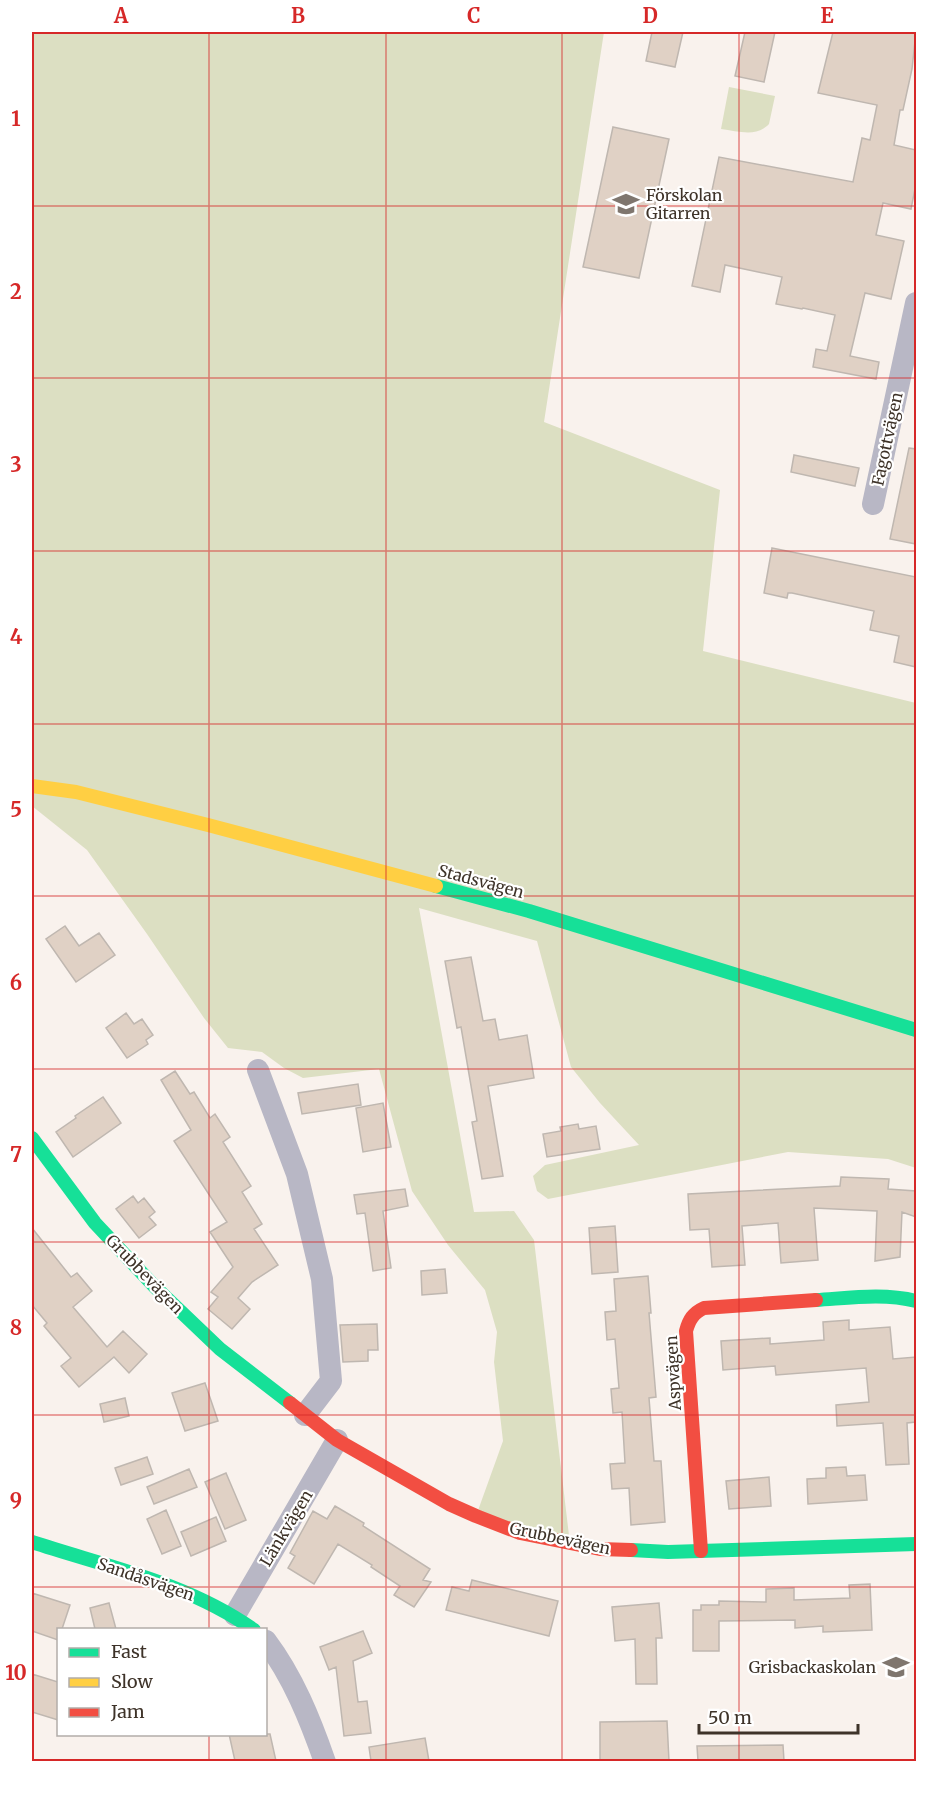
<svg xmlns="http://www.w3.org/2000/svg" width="948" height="1793" viewBox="0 0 948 1793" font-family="Merriweather,serif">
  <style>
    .green { fill: #dcdfc2 }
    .building { fill: #e0d1c5; stroke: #bfb7b0; stroke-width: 1.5 }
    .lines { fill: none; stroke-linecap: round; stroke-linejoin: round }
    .street { stroke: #b8b7c5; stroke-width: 22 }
    .fast { stroke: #16e098; stroke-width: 14 }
    .slow { stroke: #ffcf43; stroke-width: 14 }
    .jam { stroke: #f24e42; stroke-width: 14 }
    .grid { fill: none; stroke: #d62828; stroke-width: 1.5; stroke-opacity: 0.55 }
    .labels { text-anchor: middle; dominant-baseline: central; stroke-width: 4.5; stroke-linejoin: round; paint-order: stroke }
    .poi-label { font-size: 16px; fill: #3e3329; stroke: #fff; text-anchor: start }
    .street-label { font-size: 16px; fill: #3e3329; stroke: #fff }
    .neatline { fill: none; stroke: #d62828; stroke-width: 2 }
    .grid-label { font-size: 20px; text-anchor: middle; font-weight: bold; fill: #d62828 }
  </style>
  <rect width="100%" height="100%" fill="#f9f2ed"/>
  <path class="green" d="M32,32H604L544,422L720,490L703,651L916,703V1168L888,1159L788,1152L548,1199L537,1191L533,1176L545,1165L639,1145L600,1103L571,1067L537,941L419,908L474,1212L514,1211L534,1240L570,1544L476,1516L503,1441L494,1362L497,1332L485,1290L448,1245L412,1191L379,1069L303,1078L284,1068L262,1052L228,1048L204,1018L147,934L87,850L32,806Z
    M729,87L775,96L769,124C756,138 738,131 721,129Z"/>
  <path class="building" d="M652,32H683L675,67L646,61Z
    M745,32H775L764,82L735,76Z
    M833,32H916L912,69L903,110H900L894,145L916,150V184L911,209L883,203L876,235L904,241L891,299L865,293L850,356L879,362L876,379L813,367L816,349L827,351L835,315L803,308L802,309L776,304L782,277L725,265L720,292L692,286L719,157L853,182L862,138L870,140L877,105L818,93Z
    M613,127L669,139L639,278L583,267Z
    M909,448L916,449V544L890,539Z
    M794,455L859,468L855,486L791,472Z
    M772,548L916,577V667L894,662L899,636L870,630L874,611L792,593H788L787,598L764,593Z
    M65,926L79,946L99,933L115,955L76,982L46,939Z
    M471,957L483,1021L495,1019L499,1040L527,1035L534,1078L488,1086L503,1176L482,1179L472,1122L477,1121L461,1027L457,1028L445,961Z
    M126,1013L134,1024L142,1019L153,1035L146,1040L148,1044L127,1058L106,1028Z
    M175,1071L190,1094L194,1092L210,1118L215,1114L230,1137L223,1142L251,1186L242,1192L262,1224L254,1229L278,1265L252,1282L238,1298L250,1309L232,1329L208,1309L218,1297L211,1292L233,1267L210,1232L227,1222L174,1141L191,1130L161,1080Z
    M358,1084L361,1105L302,1114L298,1093Z
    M103,1097L121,1123L73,1157L56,1132L76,1118L75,1116Z
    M383,1103L391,1147L363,1152L356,1108Z
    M578,1124L579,1129L596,1126L600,1149L547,1157L543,1134L561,1131L560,1127Z
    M841,1177L889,1179L888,1189L916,1191V1217L902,1212L900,1257L875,1261L877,1211L814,1208L818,1260L781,1263L778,1223L742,1226L745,1265L712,1267L709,1229L690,1230L688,1194L840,1186Z
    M405,1189L408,1206L383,1211L391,1268L373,1271L365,1213L357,1214L354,1195Z
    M133,1196L138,1203L144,1198L155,1212L149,1217L156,1225L139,1238L116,1209Z
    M615,1226L618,1272L592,1274L589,1228Z
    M32,1228L71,1277L77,1273L92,1291L73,1307L107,1347L123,1331L147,1354L129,1373L114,1357L79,1387L61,1366L71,1358L44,1326L47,1323L32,1305Z
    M445,1269L447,1293L422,1295L421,1271Z
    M648,1276L651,1313H649L656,1397L649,1398L654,1461H661L665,1522L631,1525L629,1488L612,1489L610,1464L625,1463L622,1412L613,1413L611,1389L619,1388L615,1339L607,1340L605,1312L616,1311L614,1279Z
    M849,1320V1330L890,1327L893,1359L916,1357V1422L907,1423L909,1464L886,1465L883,1423L837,1426L836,1405L869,1402L866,1368L776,1375L775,1366L723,1370L721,1341L770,1338V1344L824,1340L823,1322Z
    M377,1324L378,1350H368V1361L343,1362L340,1325Z
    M205,1383L218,1421L185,1431L172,1393Z
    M125,1398L129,1416L104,1422L100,1404Z
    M147,1457L153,1474L121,1485L115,1468Z
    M846,1467L847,1476L865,1475L867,1500L808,1504L807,1479L826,1478V1468Z
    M189,1469L197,1487L154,1504L147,1487Z
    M226,1473L246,1520L225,1529L205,1482Z
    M769,1477L771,1506L729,1509L726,1481Z
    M335,1506L364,1523L363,1526L430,1569L423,1580L431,1582L414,1607L394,1595L400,1586L371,1567L372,1565L338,1544L314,1584L288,1568L295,1556L290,1553L313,1511L327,1519Z
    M166,1510L181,1546L162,1554L147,1519Z
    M216,1517L226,1541L191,1556L181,1532Z
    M472,1580L558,1601L549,1636L446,1610L452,1587L469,1591Z
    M870,1584L872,1630L823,1632V1626L795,1628V1620L719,1621V1651H693V1610H701V1605H719V1601L766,1602V1589L794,1588V1600L850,1598L849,1585Z
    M32,1593L70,1605L62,1629H58V1640L32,1631Z
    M109,1603L116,1629H95L90,1608Z
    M659,1603L662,1638H656L657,1684H636L635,1639L615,1641L612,1607Z
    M363,1631L372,1653L353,1661L358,1702L367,1701L371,1733L344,1736L336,1667L329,1670L320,1647Z
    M32,1674L58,1682V1720L32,1712Z
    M667,1721L669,1761H600V1722Z
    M229,1734H270L276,1761H235Z
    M425,1738L429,1761H371L369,1747Z
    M783,1745L784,1761H698L697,1746Z"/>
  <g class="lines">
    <path class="street" d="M873,504L916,303
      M258,1070L297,1174L322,1279L331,1381L305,1415
      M235,1615L337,1440
      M266,1641C293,1677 310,1719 325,1762"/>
    <path class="fast" d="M436,886L529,911L916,1030
      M32,1138L95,1223L155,1287L220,1349L290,1403
      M816,1300C850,1298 883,1293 916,1301
      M32,1542C108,1567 188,1583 254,1630
      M631,1550L668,1552L916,1544"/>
    <path class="slow" d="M32,786L76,792L208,825L436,886"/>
    <path class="jam" d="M290,1403L337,1440L449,1504L476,1516L520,1533L600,1549L631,1550
      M701,1551L686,1331C689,1320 693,1313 704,1308L816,1300"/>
  </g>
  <path class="grid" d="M209,32V1630M386,32V1762M562,32V1762M739,32V1762M32,206H916M32,378H916M32,551H916M32,724H916M32,896H916M32,1069H916M32,1242H916M32,1415H916M32,1587H916M209,1734V1762"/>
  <defs>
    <g id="school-bare" transform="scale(2.07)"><path d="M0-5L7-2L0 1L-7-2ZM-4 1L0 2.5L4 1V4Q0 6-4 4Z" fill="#7f766e" stroke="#fff" stroke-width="2.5" paint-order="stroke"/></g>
  </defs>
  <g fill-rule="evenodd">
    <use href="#school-bare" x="626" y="204"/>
    <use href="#school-bare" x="896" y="1667"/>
  </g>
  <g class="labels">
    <g class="poi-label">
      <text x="646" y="195">Förskolan<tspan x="646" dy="18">Gitarren</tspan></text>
      <text x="876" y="1667" text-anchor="end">Grisbackaskolan</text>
    </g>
    <g class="street-label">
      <text transform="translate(887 439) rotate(-78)">Fagottvägen</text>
      <text transform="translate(481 881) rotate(15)">Stadsvägen</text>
      <text transform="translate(145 1274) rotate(46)">Grubbevägen</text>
      <text transform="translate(673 1373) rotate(-93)">Aspvägen</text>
      <text transform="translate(286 1528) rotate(-59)">Länkvägen</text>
      <text transform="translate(560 1538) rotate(12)">Grubbevägen</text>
      <text transform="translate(146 1579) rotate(19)">Sandåsvägen</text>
    </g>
  </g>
  <rect width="948" height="1793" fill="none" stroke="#ffffff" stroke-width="66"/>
  <rect x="57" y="1628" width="210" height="108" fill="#ffffff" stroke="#b2ada9" stroke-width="1.5"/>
  <rect x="69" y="1648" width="30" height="9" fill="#16e098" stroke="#b2ada9" stroke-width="1.5"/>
  <text x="111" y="1658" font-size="18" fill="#3e3329">Fast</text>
  <rect x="69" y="1678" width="30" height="9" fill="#ffcf43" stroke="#b2ada9" stroke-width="1.5"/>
  <text x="111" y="1688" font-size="18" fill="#3e3329">Slow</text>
  <rect x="69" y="1708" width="30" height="9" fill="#f24e42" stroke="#b2ada9" stroke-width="1.5"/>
  <text x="111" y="1718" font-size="18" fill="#3e3329">Jam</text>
  <path d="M699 1724v9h159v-9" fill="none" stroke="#3e3329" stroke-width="3"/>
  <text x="708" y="1724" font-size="18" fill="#3e3329" stroke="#ffffff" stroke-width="4.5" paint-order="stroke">50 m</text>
  <rect x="33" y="33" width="882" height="1727" class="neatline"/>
  <g class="grid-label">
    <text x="121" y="23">A</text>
    <text x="298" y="23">B</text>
    <text x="474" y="23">C</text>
    <text x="650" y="23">D</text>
    <text x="827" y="23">E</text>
    <text x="16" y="126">1</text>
    <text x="16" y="299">2</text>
    <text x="16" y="472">3</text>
    <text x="16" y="644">4</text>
    <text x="16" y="817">5</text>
    <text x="16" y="990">6</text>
    <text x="16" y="1162">7</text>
    <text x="16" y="1335">8</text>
    <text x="16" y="1508">9</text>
    <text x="16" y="1680">10</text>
  </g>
</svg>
